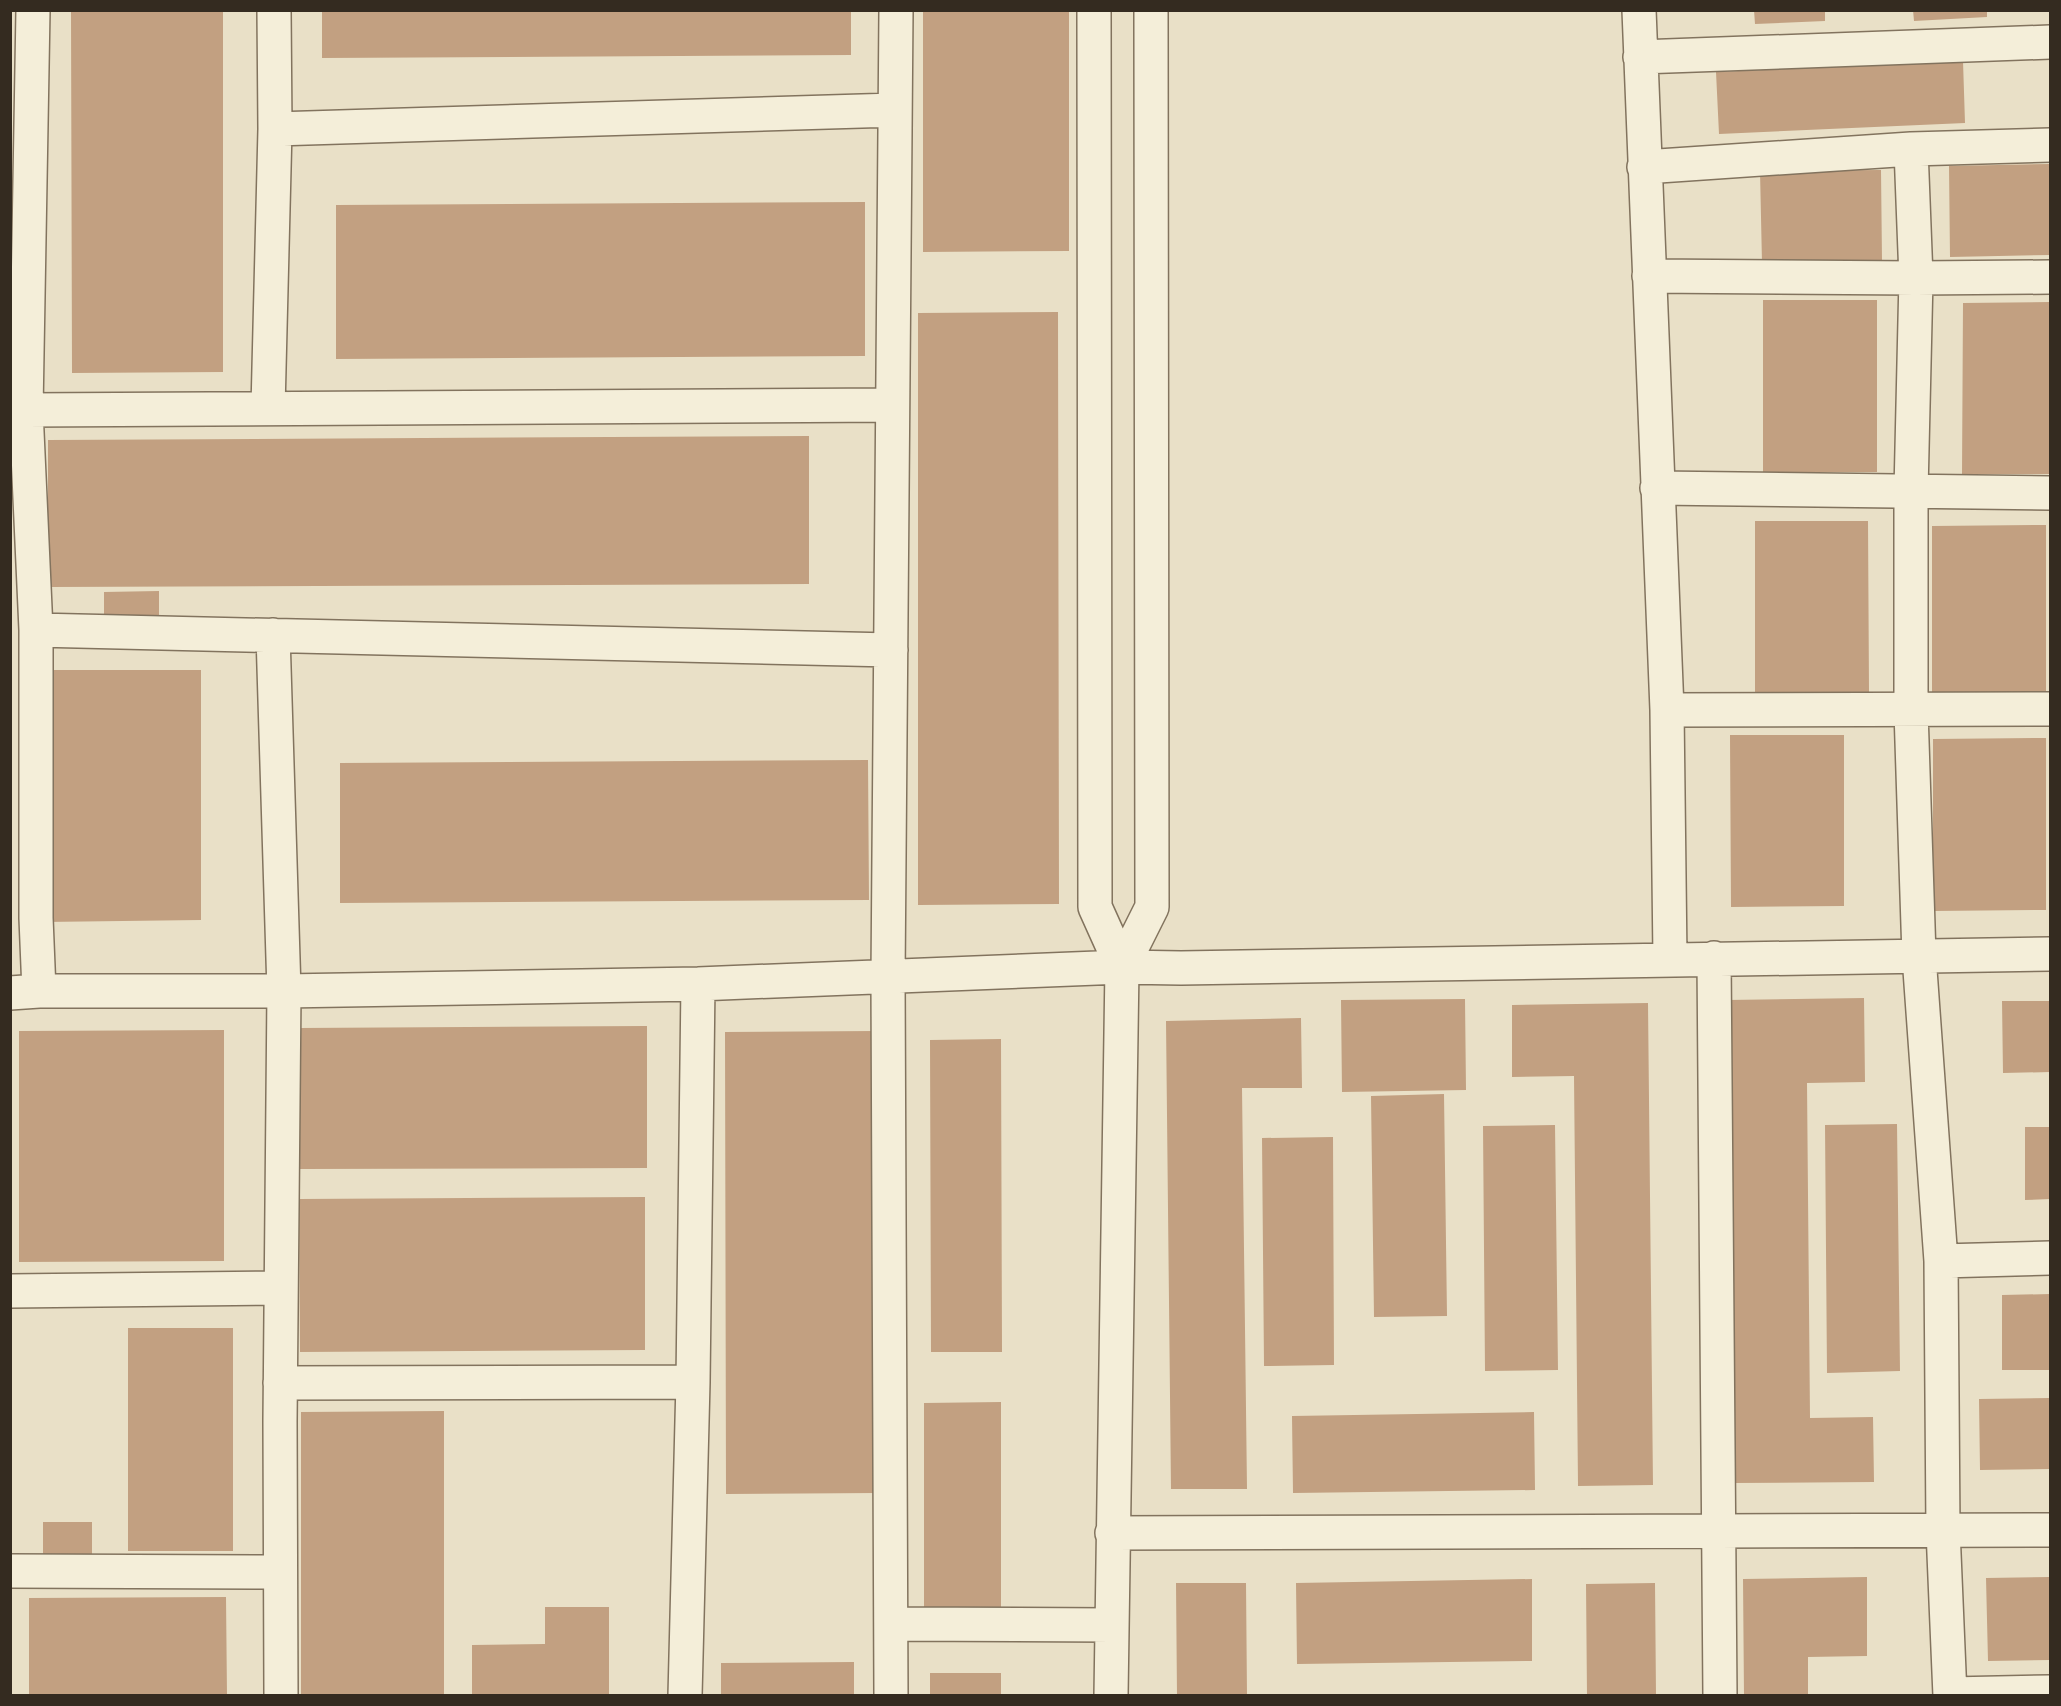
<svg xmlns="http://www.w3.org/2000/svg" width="2061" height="1706" viewBox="0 0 2061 1706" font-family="Merriweather,serif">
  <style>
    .building { fill: #c2a081 }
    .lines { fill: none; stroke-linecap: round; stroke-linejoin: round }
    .minor-casing { stroke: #82735e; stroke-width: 36 }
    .minor { stroke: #f4eed9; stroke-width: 33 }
  </style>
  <rect width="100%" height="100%" fill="#e9e0c7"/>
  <path class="building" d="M71,10H223V372L72,373Z
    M322,10H851V55L322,58Z
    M923,10H1069V251L923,252Z
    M1754,10H1825V21L1755,24Z
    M1913,10H1987V17L1914,21Z
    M1963,61L1965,123L1719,134L1716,72Z
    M2050,164V255L1950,257L1949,166Z
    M1881,170L1882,260L1762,263L1760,171Z
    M865,202V356L336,359V205Z
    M1763,300H1877V472H1763Z
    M2050,302V474H1962L1963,303Z
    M1058,312L1059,904L918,905V313Z
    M809,436V584L48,587V440Z
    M1755,521H1868L1869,692L1755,693Z
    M2046,525V697H1932V526Z
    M159,591V624H104V592Z
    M43,670H201V920L44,922Z
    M1730,735H1844V906L1731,907Z
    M2046,738V910L1933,911V739Z
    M868,760L869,900L340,903V763Z
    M1864,998L1865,1082L1807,1083L1810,1418L1873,1417L1874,1482L1732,1483L1727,1000Z
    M1465,999L1466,1090L1342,1092L1341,1000Z
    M2002,1001H2050V1072L2003,1073Z
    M1648,1003L1653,1485L1578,1486L1574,1076L1512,1077V1005Z
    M1301,1018L1302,1088H1242L1247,1489H1171L1166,1021Z
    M647,1026V1168L300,1169L299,1028Z
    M224,1030V1261L19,1262V1031Z
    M876,1031L877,1493L726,1494L725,1032Z
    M1001,1039L1002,1352H931L930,1040Z
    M1444,1094L1447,1316L1374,1317L1371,1096Z
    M1897,1124L1900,1371L1827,1373L1825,1125Z
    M1555,1125L1558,1370L1485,1371L1483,1126Z
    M2025,1127H2050V1199L2025,1200Z
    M1333,1137L1334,1365L1264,1366L1262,1138Z
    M645,1197V1350L300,1352L299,1199Z
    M2050,1294V1370H2002V1295Z
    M128,1328H233V1551H128Z
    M2050,1398V1469L1980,1470L1979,1399Z
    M1001,1402V1614H924V1403Z
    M444,1411V1696H301V1412Z
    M1534,1412L1535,1490L1293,1493L1292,1416Z
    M43,1522H92V1555H43Z
    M1867,1577V1656L1808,1657V1696H1744L1743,1579Z
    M2050,1577V1660L1988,1661L1986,1578Z
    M1532,1579V1661L1297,1664L1296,1583Z
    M1176,1583H1246L1247,1696H1177Z
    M1655,1583L1656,1696H1587L1586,1584Z
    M226,1597L227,1696H29V1598Z
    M545,1607H609V1696H472V1645L545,1644Z
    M854,1662V1696H721V1663Z
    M930,1673H1001V1696H930Z"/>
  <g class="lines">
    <g class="minor-casing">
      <path id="minor" d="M33,10L26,410L36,630V918L39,991
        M1094,10L1095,907L1122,967
        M1639,10L1667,710L1670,959
        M1640,57L2050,42
        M275,129L895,110
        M1911,149L1916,278L1911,491V711L1919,956L1941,1261L1943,1530L1950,1696
        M1644,167L1911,149L2050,145
        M1649,276L1916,278L2050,277
        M268,408L275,129L274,10
        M26,410L892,405
        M1657,488L2050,493
        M36,630L891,650
        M273,635L284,991L280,1421L281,1696
        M1667,710L2050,709
        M1714,958L1720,1696
        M10,993L39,991H284L698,984L1122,967L1181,968L2050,954
        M1941,1261L2050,1258
        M10,1291L281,1288
        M280,1383L693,1382
        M1112,1533L2050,1530
        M10,1571L280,1572
        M891,1624L1112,1625
        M1950,1694L2050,1692
        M685,1696L693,1382L698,984
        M891,1696L888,977L896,10
        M1111,1696L1122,967L1152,907L1151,10"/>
    </g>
    <use href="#minor" class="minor"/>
  </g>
  <rect width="2061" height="1706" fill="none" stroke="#342b20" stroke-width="24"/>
</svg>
